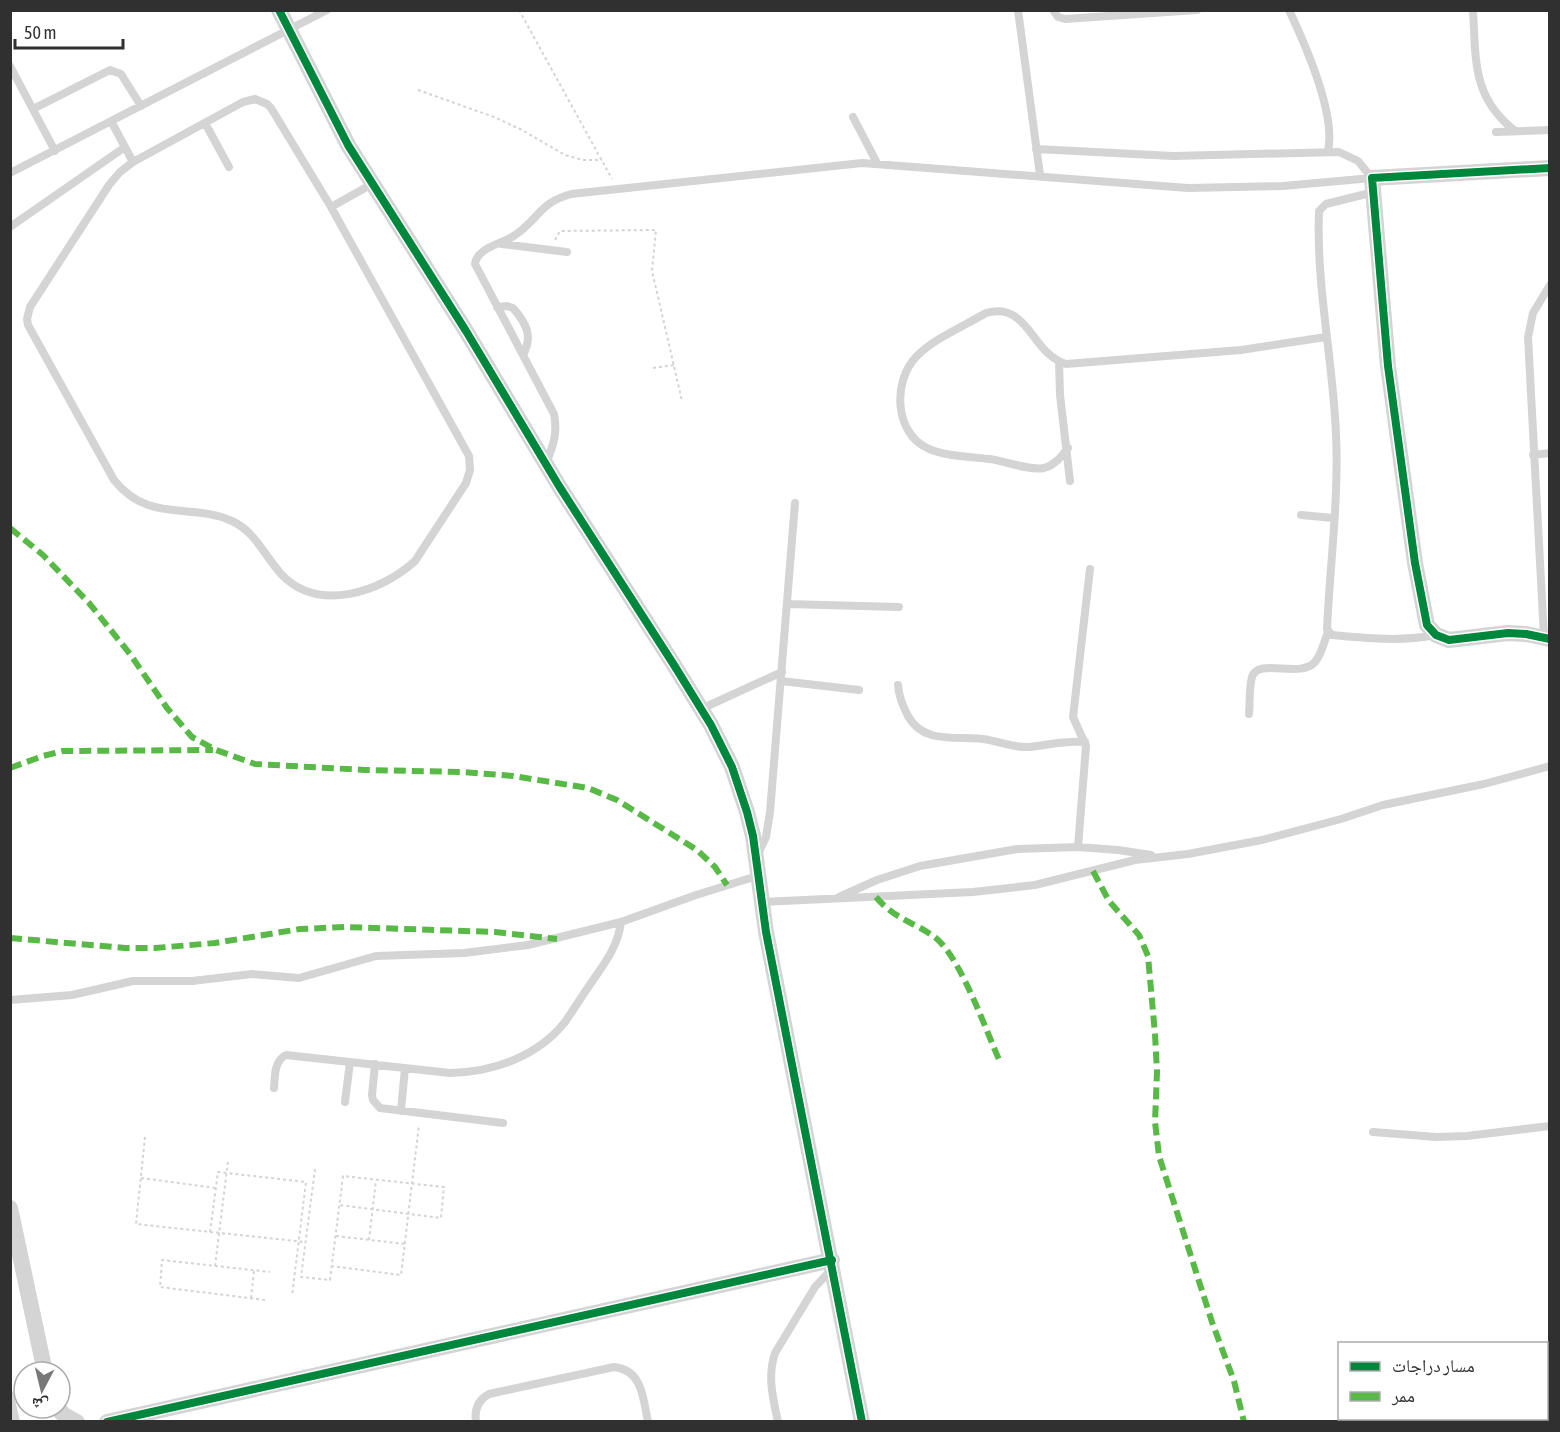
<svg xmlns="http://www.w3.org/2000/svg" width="1560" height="1432" viewBox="0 0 1560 1432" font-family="'Asap Condensed','Noto Naskh Arabic',sans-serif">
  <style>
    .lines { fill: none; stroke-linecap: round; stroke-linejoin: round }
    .path { stroke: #d4d4d4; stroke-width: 2; stroke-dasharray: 3 3; stroke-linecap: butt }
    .service { stroke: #d4d4d4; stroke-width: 8 }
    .minor { stroke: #d4d4d4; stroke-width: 16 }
    .quiet { stroke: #58b947; stroke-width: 6; stroke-dasharray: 12 6; stroke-linecap: butt }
    .cycleway-casing { stroke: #fff; stroke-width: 11 }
    .cycleway { stroke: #00873e; stroke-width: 8 }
  </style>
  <rect width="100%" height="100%" fill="#fff"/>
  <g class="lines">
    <path class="path" d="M519,10L612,179
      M418,90L494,117L522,130L565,155L583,160H602
      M555,240L560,231L656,230L652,271L682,401
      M653,368L674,365
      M145,1137L136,1224L305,1242
      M315,1169L301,1277L330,1280L343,1176L444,1187L441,1218L339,1205
      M141,1178L216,1188
      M210,1232L218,1172L306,1182L292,1296
      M336,1236L405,1244
      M369,1240L376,1180
      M215,1266L228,1161
      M331,1266L401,1275L419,1125
      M251,1298L254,1271
      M265,1300L160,1287L162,1260L270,1272"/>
    <path class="service" d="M1018,10L1040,175
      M1053,10L1058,17L1065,19L1197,10
      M1289,10C1305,44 1336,115 1328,151
      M1473,10C1476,61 1472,97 1515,131
      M10,66L55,151
      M255,99L267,104L271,108L331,207L469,456L470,470L466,483L415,561C381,592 319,613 282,575C265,557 256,532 232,521C190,502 149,524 114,480L28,325L27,319L30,307L109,185L120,172L133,162L243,102Z
      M33,109L110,70L121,74L141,106
      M853,117L877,163
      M111,121L133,162
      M205,123L229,167
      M1496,132L1550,130
      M10,173L327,10
      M1374,192L1326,204L1319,211C1316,286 1333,360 1336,434C1339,499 1330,564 1327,629L1332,635C1366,638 1401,642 1435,635
      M331,207L372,184
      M10,227L125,147
      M502,244L567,252
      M497,307L507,306L513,308C527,324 533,337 523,355
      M1059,362L1060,395L1070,481
      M1068,448C1061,457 1055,465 1044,468C1030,471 1005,461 990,459C972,457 942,456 927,448C894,432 893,381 916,357C933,339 964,326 986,313C1029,301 1031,354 1066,364L1241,350L1326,337
      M1533,455L1550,453
      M546,464C553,446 558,433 554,414L475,264C477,247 503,244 515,235C539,219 539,203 571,194L862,163L1188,188L1283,186L1372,178L1358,161L1339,152L1173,156L1036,149
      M1301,515L1333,518
      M787,604L899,607
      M1544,637L1528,337L1533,313L1550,285
      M781,681L859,690
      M898,685C899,697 902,705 908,716C923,744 956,736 983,739C999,741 1013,748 1029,747C1049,745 1065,740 1085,742
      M701,709L782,672
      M1249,714C1250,702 1249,688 1252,677C1258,657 1300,679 1315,662C1322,654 1324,641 1328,632
      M1078,847L1086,746L1073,717L1090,569
      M758,854L766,837L770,812L795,503
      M839,897L877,880L920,866L1017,849L1078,847L1118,850L1151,855
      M761,902L973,892L1035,885L1135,860L1188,854L1262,840L1341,819L1383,805L1484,784L1550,766
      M10,1000L72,995L133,981H192L252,974L299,978L376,956L464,953L528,945L621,922L696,895L757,876
      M375,1064L372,1095L373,1100L380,1108L503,1123
      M274,1088C275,1076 274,1061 286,1055L450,1073C493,1072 537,1057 565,1022C574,1009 582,996 591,983C604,964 618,947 621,922
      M345,1102L350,1062
      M401,1111L405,1068
      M1373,1132L1436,1137L1467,1136L1550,1126
      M1546,1375H1550
      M10,1395L16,1422
      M476,1422C474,1409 478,1400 489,1394L614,1367C643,1370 643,1399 648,1422
      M778,1422C773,1398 767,1377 775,1353L815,1287L833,1268"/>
    <path class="minor" d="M279,10L348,145L466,331L559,486L674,665L711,725L732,767L747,812L753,836L766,932L862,1422
      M1550,168L1372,178L1388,366L1415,563L1427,625L1436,635L1449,640L1508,633L1526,634L1550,639
      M10,1208L45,1372
      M57,1408L64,1415L77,1422
      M107,1422L832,1260"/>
    <path class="quiet" d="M10,528L43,555L89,603L130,654L167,708L192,737L216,750L255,764L365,770L463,772L513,776L588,788L617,800L697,850L715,867L727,885
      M10,768L43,756L63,751L213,750
      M1093,871L1109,901L1139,935L1148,956L1155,1034L1157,1072L1155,1122L1159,1156L1212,1322L1234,1381L1244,1422
      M876,897C896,921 916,922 937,939C962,961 986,1031 1001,1064
      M10,938L125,948H155L215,943L300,929L346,927L495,932L557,939"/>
    <g class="cycleway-casing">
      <path id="cycleway" d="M279,10L348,145L466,331L559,486L674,665L711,725L732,767L747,812L753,836L766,932L862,1422
        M1550,168L1372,178L1388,366L1415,563L1427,625L1436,635L1449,640L1508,633L1526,634L1550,639
        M107,1422L832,1260"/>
    </g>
    <use href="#cycleway" class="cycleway"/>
  </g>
  <rect width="1560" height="1432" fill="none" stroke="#303030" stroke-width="24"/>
  <rect x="1338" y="1342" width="210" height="78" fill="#ffffff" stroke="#acacac" stroke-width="1.5"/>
  <rect x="1350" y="1362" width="30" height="9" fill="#00873e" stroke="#acacac" stroke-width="1.5"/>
  <text x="1392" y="1372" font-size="18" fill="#303030">مسار دراجات</text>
  <rect x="1350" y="1392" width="30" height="9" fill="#58b947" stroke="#acacac" stroke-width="1.5"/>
  <text x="1392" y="1402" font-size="18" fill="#303030">ممر</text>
  <g transform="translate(42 1390) rotate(187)"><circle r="28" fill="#ffffff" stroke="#acacac" stroke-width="1.5"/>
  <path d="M0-4.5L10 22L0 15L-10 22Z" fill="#787878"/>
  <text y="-9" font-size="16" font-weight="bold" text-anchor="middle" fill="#303030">ش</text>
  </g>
  <path d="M15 39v9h108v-9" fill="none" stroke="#303030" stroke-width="3"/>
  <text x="24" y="39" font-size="18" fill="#303030" stroke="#ffffff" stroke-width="4.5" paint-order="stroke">50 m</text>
</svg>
